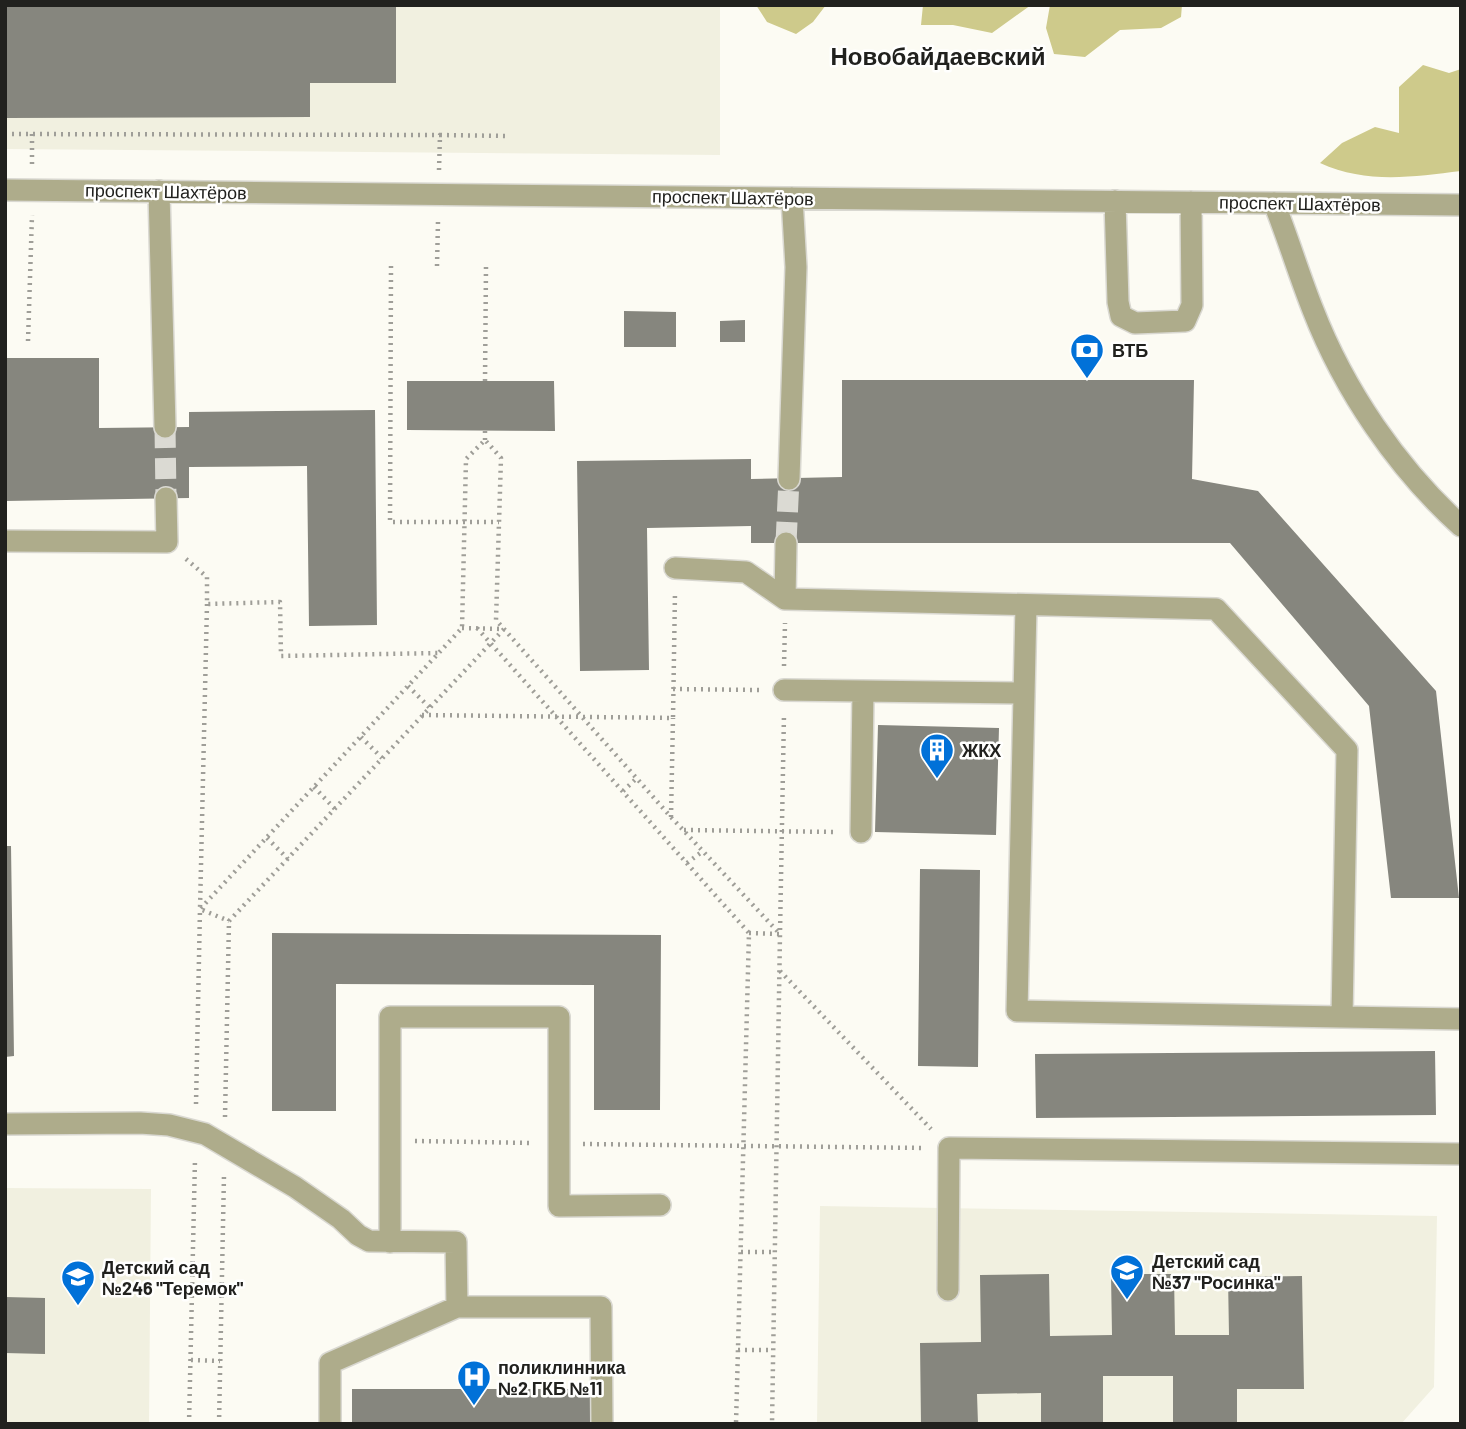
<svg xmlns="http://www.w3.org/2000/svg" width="1466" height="1429" viewBox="0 0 1466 1429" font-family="Barlow,sans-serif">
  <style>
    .built { fill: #f1f0e0 }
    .green { fill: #ceca8b }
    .building { fill: #86867e }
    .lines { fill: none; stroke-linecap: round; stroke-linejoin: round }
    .minor-tunnel { stroke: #dbdad3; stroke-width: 21; stroke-dasharray: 21 10; stroke-linecap: butt }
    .minor-casing { stroke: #d9d8d1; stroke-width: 24 }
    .path { stroke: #9f9e98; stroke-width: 4.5; stroke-dasharray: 2 5; stroke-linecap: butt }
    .minor { stroke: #aeac8b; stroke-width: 21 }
    .labels { text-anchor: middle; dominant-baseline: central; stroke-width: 5; stroke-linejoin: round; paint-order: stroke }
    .street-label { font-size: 18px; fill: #21211e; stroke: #fffffe }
    .poi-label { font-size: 18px; font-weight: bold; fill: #21211e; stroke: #fffffe; text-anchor: start }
    .district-label { font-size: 24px; font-weight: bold; fill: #21211e; stroke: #fffffe }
  </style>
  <rect width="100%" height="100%" fill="#fcfbf3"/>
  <path class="built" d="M5,5H720V155L5,149Z
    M5,1188L151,1189L149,1424H5Z
    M820,1206L1437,1216L1434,1387L1401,1424H817Z"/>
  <path class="green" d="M756,5H826L813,22L796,34L767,22Z
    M923,5H1031L992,33L953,25H921Z
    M1050,5H1182L1181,17L1161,28L1120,30L1085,57L1054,54L1046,28Z
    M1423,65L1449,73L1461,69V171C1412,177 1366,184 1320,163L1342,143L1375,127L1399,133V87Z"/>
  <path class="building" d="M5,5H396V83H310V117L5,118Z
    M624,311L676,312V347H624Z
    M745,320V342H720V321Z
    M5,358H99V428L189,427V412L375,410L377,625L309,626L307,466L189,467V498L5,501Z
    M842,380H1194L1192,479L1258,491L1436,691L1459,898H1391L1369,706L1230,543H751V526L647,528L649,670L580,671L577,461L751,459V479L842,477Z
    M407,381H554L555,431L407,430Z
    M878,725L999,728L996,835L875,832Z
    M5,846H11L14,1056L5,1057Z
    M920,869L980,870L978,1067L918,1066Z
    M272,933L661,935L660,1110H594V985L336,984V1111H272Z
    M1435,1051L1436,1115L1036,1118L1035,1054Z
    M1049,1274L1050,1336L1112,1335L1111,1274H1174L1175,1335H1229L1228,1277L1302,1276L1304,1389H1237V1424H1173V1376H1103V1424H1041V1393L977,1394L978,1424H921L920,1343L981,1342L980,1275Z
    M5,1297L45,1298V1354L5,1353Z
    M352,1389H596V1424H352Z"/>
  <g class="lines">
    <path class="minor-tunnel" d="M165,427L166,498
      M786,543L789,479"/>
    <g class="minor-casing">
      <path id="minor" d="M5,190L1461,205
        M159,191L165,427
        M1115,201L1118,302L1121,316L1135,323L1185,321L1192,305L1191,202
        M1274,203C1288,238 1299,275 1313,310C1344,390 1397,468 1461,526
        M789,479L796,267L792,198
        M5,541L167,542L166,498
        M786,543L785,599L1216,609L1347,750L1342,1017L1461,1019
        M675,568L746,572L785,599
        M1026,606L1017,1011L1342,1017
        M784,690L1024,693
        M861,832L863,692
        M5,1124L140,1123L169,1125L205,1134L295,1187L341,1219L358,1235L369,1241L456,1242L457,1307
        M390,1242V1017H559V1206L660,1205
        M948,1290L949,1148L1461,1154
        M330,1424V1363L457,1307H601L602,1424"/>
    </g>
    <path class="path" d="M5,134L440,135
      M32,134V165
      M439,170L440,135L508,136
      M391,266L390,522H499
      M437,266L438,221
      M28,341L32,215
      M485,381L486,266
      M485,440V430
      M186,559L207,577V604L280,602L281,656L438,653
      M207,604L200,909L229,921
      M462,628L504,629
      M477,628L749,933L736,1424
      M784,666L785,623
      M408,686L430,708
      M673,689L760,690
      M422,715L673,718L675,592
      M361,737L382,758
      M314,787L335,809
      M623,791L637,778
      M671,817L673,718
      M684,830L836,832
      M267,838L288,859
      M687,863L703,851
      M749,933L780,934L784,714
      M780,971L931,1129
      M196,1104L200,909L462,628L466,459L485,440L501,458L496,620L671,817L780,934L772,1424
      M225,1117L229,921L504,629
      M415,1141L533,1143
      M583,1144L925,1148
      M741,1252H774
      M738,1350H772
      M191,1360L220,1361
      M189,1424L195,1159
      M219,1424L224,1175"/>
    <use href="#minor" class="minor"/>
  </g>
  <defs>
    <g id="bank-pin" transform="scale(1.75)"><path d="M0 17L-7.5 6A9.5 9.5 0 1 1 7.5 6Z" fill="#0171d8" stroke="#fffffe"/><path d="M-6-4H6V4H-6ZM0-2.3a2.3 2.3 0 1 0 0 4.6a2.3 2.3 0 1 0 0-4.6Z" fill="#fff"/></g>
    <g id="building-pin" transform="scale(1.75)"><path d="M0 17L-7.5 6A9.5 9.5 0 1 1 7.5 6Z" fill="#0171d8" stroke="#fffffe"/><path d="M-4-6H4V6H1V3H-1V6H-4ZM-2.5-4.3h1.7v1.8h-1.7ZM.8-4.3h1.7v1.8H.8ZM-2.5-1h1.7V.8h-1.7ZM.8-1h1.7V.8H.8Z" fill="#fff"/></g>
    <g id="school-pin" transform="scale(1.75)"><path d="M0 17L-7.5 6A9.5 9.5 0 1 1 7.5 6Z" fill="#0171d8" stroke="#fffffe"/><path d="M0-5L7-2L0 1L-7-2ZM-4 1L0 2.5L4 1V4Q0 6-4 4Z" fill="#fff"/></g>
    <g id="hospital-pin" transform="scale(1.75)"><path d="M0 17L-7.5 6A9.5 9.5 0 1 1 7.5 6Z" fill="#0171d8" stroke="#fffffe"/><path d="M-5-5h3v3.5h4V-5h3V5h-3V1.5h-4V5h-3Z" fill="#fff"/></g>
  </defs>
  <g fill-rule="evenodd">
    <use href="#bank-pin" x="1087" y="350"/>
    <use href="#building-pin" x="937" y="750"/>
    <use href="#school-pin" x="1127" y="1271"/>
    <use href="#school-pin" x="78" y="1277"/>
    <use href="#hospital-pin" x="474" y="1377"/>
  </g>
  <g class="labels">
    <g class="street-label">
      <text transform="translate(166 191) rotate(1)">проспект Шахтёров</text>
      <text transform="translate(733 197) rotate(1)">проспект Шахтёров</text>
      <text transform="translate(1300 203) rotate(1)">проспект Шахтёров</text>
    </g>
    <g class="poi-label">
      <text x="1112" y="350">ВТБ</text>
      <text x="962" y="750">ЖКХ</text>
      <text x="1152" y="1261">Детский сад<tspan x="1152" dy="21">№37 "Росинка"</tspan></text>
      <text x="102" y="1267">Детский сад<tspan x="102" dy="21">№246 "Теремок"</tspan></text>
      <text x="498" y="1367">поликлинника<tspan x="498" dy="21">№2 ГКБ №11</tspan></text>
    </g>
    <g class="district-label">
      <text x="938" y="55">Новобайдаевский</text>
    </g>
  </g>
  <rect width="1466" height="1429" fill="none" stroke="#21211e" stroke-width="14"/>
</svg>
